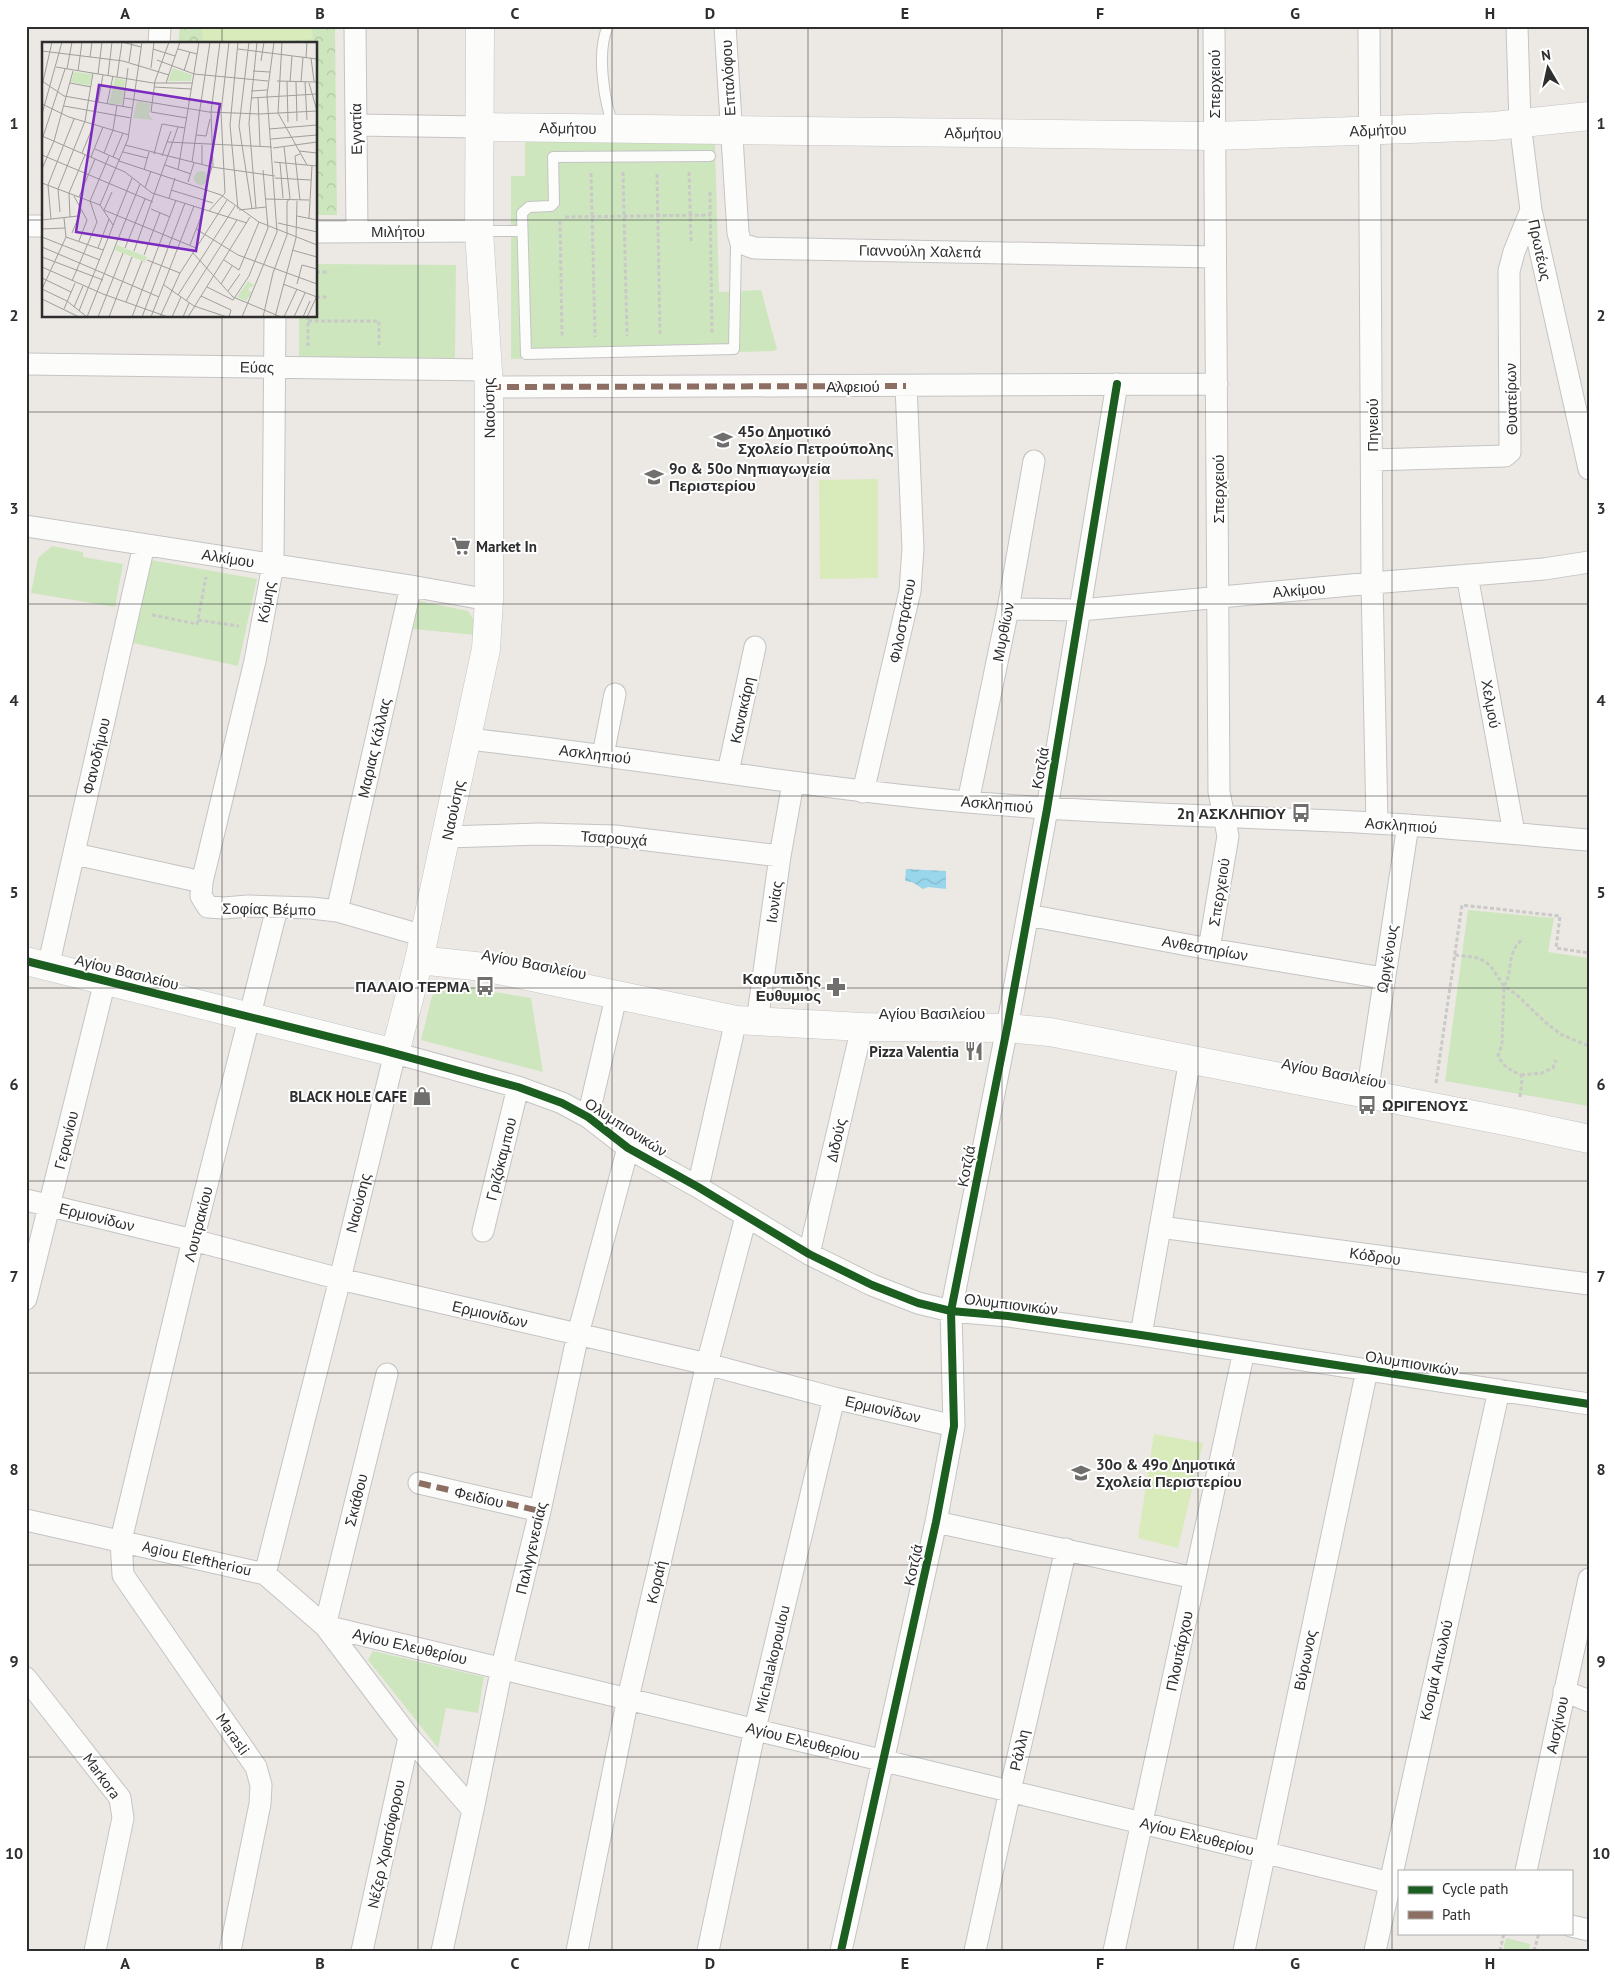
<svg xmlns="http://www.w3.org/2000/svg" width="1615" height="1977" viewBox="0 0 1615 1977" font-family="'PT Sans',sans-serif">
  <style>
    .grass { fill: #cee6be }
    .forest { fill: url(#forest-crowns) }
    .pitch { fill: #d9eabb }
    .water { fill: url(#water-waves) }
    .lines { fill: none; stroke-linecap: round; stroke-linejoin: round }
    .lane-casing { stroke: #c5c4c5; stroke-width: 12 }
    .street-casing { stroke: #c5c4c5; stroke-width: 23 }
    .secondary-casing { stroke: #c5c4c5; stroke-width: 29 }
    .path { stroke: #c9c9c8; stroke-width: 3; stroke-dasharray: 4 2.5; stroke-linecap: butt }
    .lane { stroke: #fcfcfb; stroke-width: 10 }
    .street { stroke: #fcfcfb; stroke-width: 21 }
    .secondary { stroke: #fcfcfb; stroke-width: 28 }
    .quiet { stroke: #8d6e63; stroke-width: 6; stroke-dasharray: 12 6; stroke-linecap: butt }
    .cycleway-casing { stroke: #fff; stroke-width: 11 }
    .cycleway { stroke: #1b5e20; stroke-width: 8 }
    .grid { fill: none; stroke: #2e2e2e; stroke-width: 1; stroke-opacity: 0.55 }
    .labels { text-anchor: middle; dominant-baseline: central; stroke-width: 4; stroke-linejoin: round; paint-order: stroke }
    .street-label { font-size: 15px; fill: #2e2e2e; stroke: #fff }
    .poi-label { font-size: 15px; font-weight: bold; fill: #2e2e2e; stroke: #fff; text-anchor: start }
    .inset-road { fill: none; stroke: #a09e9b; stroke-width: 1 }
    .view { fill: #7b2cbf; fill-opacity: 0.15; stroke: #7b2cbf; stroke-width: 2.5 }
    .inset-edge { fill: none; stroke: #2e2e2e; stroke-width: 2.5 }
    .neatline { fill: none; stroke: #2e2e2e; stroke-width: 2 }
    .grid-label { font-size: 16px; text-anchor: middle; font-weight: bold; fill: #2e2e2e }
  </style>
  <defs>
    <pattern id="forest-crowns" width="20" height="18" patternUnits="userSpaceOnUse" patternTransform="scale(1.25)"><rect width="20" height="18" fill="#cee6be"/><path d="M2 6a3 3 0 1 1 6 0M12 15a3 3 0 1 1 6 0" fill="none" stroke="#b1c6a4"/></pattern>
    <pattern id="water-waves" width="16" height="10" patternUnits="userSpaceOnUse" patternTransform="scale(1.25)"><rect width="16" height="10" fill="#99d6ec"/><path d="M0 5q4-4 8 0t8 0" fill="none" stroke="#84b8cb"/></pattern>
  </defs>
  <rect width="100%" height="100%" fill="#ece8e4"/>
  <path class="grass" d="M525,141L715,143L719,292L761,290L777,349L774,351L511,359V176H525Z
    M316,264L456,265L455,358L299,357V316H316Z
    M52,546L83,552V557L123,564L115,607L31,593L38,558Z
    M151,560L257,579L238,666L133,643Z
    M419,601L468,611L476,623V635L413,629Z
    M1468,910L1554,918L1548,952L1589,958L1588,1106L1445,1081Z
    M446,984L531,998L543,1072L421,1040L432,996Z
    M373,1651L484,1677L478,1713L446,1708L438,1748L368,1660Z
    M1506,1938L1530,1944L1529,1951H1503Z"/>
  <path class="forest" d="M180,26H335L337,215H316V44H178Z"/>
  <path class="pitch" d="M202,26H312L313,39L251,44H203Z
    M878,479V578L820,579L819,480Z
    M1154,1434L1203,1443L1178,1548L1138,1538Z"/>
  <path class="water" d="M906,869L946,871V889L928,887L923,889L912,882L905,881Z"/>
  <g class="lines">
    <g class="lane-casing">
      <path id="lane" d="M608,26C596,52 604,102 614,128
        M710,156L553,157L554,203L551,206L529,207L522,213L526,354L734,349L736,247L741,243
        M480,231H522"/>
    </g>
    <g class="street-casing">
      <path id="street" d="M355,26L357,231
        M725,26L738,233L741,243L754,248L1214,257
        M1369,26L1372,583L1377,823
        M1517,26L1520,123L1531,210L1589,469
        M159,44L160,26
        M357,125L479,127
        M26,226H44
        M316,232L479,231
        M26,364L488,370
        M489,387L1217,384
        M1372,460L1505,456L1510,452L1509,271L1514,252L1531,210
        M26,526L411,586L489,600
        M1467,575L1514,833
        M1008,609L1081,610L1372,583L1544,569L1589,562
        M468,739C635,757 800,787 968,802C1103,814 1239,816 1374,823C1446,827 1517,834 1589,840
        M603,755L615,694
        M728,772L755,647
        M863,792L910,591L913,548L906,386
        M968,802L1008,609L1034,461
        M447,837L539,834L615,836L780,856
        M75,854L202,882L201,896L208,907L224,908L248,906L311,908L337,911L424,936
        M202,882L255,661L273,565L275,316
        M337,911L411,586
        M1028,915L1209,949L1383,978
        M1209,949L1228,836L1219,792C1218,537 1215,281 1214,26
        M48,967L144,545
        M757,1022L780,856L793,783
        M1367,1094L1408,825
        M588,1117L617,993
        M698,1187L736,1020
        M26,1200L193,1240L340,1279L707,1364L834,1398L954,1426
        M1160,1227L1589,1284
        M483,1231L518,1087
        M809,1254L862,1027
        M26,1299L105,981
        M1141,1335L1190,1059
        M387,1374L325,1626L1399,1885
        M419,1483L540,1511
        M26,1520L265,1574L325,1626L409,1737L473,1810
        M936,1522L1195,1578
        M265,1574L340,1279L395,1053L518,1087L562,1103L588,1117L628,1148L698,1187L809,1254L872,1285L918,1303L951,1311L1008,1316L1141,1335L1589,1404
        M26,1678L120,1798L123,1818L95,1951
        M1564,1691L1589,1701
        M1526,1871L1589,1579
        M1571,1926L1589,1930
        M230,1951L260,1804L261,1785L256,1767L123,1575L121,1540L193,1240L277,908
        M362,1951L409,1737
        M442,1951L473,1810L502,1667L540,1511L578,1334L628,1148
        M577,1951L628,1698L707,1364L746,1217
        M708,1951L755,1729L834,1398
        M841,1951L936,1522L954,1426L951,1311L1007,1028L1047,809L1117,384
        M975,1951L1010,1791L1066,1549
        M1114,1951L1244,1351
        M1244,1951L1367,1370
        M1375,1951L1499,1390"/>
    </g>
    <g class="secondary-casing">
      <path id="secondary" d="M479,127L1214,136L1494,126L1589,116
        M419,960L484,967L736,1020L862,1027L1007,1028L1050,1032L1515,1123L1589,1139
        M26,961L395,1053L419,960L486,649L489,600V387L479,231L480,26"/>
    </g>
    <path class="path" d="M623,172L627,336
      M689,172L691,241
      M591,173L595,337
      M657,174L660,335
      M710,192L712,334
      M565,217L711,215
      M560,221L562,337
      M316,272H328
      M316,297H328
      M308,321H379V347
      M308,346V316
      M152,615L197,624L206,577
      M198,620L239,626
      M1455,955L1479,958L1490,965L1504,986L1516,994L1545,1022L1562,1035L1589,1046
      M1521,1075L1542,1073L1553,1068L1556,1060
      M1436,1083L1462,905L1560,916L1556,948L1589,953
      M1520,1097L1522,1080L1521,1075C1510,1070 1503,1067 1498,1055L1502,1044L1504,986C1512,974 1508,960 1515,948C1517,944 1521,941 1523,938
      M1500,1951L1504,1933
      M1534,1951L1539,1933"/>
    <use href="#lane" class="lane"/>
    <use href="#street" class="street"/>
    <use href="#secondary" class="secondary"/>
    <path class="quiet" d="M489,387L906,386
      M419,1483L540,1511"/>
    <g class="cycleway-casing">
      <path id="cycleway" d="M26,961L382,1050L518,1087L562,1103L588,1117L628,1148L698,1187L809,1254L872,1285L918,1303L951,1311L1008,1316L1141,1335L1589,1404
        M841,1951L936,1522L954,1426L951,1311L1007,1028L1047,809L1117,384"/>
    </g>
    <use href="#cycleway" class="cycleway"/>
  </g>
  <path class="grid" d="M222,26V44M418,26V1951M612,26V1951M808,26V1951M1002,26V1951M1198,26V1951M1392,26V1951M26,220H44M316,220H1589M222,316V1951M26,412H1589M26,604H1589M26,796H1589M26,988H1589M26,1181H1589M26,1373H1589M26,1565H1589M26,1757H1589"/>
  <defs>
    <g id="school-bare" transform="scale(1.5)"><path d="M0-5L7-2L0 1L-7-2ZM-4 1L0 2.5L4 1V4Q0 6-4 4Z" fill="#706f6e" stroke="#fff" stroke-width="2.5" paint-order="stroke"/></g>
    <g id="supermarket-bare" transform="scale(1.5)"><path d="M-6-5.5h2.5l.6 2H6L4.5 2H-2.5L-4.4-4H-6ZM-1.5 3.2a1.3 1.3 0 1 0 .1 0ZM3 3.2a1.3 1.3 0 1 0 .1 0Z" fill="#706f6e" stroke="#fff" stroke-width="2.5" paint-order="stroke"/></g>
    <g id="bus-bare" transform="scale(1.5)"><path d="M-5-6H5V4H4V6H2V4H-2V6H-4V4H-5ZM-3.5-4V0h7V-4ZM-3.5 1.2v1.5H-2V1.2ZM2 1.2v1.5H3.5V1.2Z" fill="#706f6e" stroke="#fff" stroke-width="2.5" paint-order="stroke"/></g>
    <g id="pharmacy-bare" transform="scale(1.5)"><path d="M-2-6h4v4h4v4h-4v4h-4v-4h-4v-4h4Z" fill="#706f6e" stroke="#fff" stroke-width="2.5" paint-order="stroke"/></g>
    <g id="restaurant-bare" transform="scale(1.5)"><path d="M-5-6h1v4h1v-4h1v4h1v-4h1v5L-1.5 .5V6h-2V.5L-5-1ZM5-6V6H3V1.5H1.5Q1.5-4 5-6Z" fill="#706f6e" stroke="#fff" stroke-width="2.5" paint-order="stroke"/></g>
    <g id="shop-bare" transform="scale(1.5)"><path d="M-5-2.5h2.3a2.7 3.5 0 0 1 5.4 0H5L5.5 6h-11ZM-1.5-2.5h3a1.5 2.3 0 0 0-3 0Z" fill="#706f6e" stroke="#fff" stroke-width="2.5" paint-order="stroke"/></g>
  </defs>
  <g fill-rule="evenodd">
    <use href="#school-bare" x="723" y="440"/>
    <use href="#school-bare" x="654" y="477"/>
    <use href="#supermarket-bare" x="461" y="546"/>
    <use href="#bus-bare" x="1301" y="813"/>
    <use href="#bus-bare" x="485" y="986"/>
    <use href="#pharmacy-bare" x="836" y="987"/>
    <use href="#restaurant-bare" x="974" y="1051"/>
    <use href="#shop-bare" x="422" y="1096"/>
    <use href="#bus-bare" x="1367" y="1105"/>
    <use href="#school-bare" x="1081" y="1473"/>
  </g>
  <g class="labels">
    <g class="street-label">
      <text transform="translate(728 78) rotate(-93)">Επταλόφου</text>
      <text transform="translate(1214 84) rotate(-90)">Σπερχειού</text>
      <text transform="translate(568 128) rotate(1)">Αδμήτου</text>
      <text transform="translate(356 129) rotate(-91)">Εγνατία</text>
      <text transform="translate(1378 130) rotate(-2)">Αδμήτου</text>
      <text transform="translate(973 133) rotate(1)">Αδμήτου</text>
      <text x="398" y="231">Μιλήτου</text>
      <text transform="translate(1540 250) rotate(78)">Πρωτέως</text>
      <text transform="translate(920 251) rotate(1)">Γιαννούλη Χαλεπά</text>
      <text transform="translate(257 367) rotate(1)">Εύας</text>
      <text x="853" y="386">Αλφειού</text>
      <text transform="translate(1511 399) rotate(-91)">Θυατείρων</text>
      <text transform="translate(489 408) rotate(-91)">Ναούσης</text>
      <text transform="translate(1372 425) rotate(-90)">Πηνειού</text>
      <text transform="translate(1218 489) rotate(-90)">Σπερχειού</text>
      <text transform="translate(228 558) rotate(9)">Αλκίμου</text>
      <text transform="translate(1299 590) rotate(-5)">Αλκίμου</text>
      <text transform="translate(266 602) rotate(-79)">Κόμης</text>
      <text transform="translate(902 621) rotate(-79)">Φιλοστράτου</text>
      <text transform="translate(1003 632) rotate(-79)">Μυρθίων</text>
      <text transform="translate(1491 704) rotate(80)">Χελμού</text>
      <text transform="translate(742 710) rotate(-78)">Κανακάρη</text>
      <text transform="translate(374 748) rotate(-77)">Μαριας Κάλλας</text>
      <text transform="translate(595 754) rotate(7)">Ασκληπιού</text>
      <text transform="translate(96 756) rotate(-77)">Φανοδήμου</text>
      <text transform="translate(1040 768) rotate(-80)">Κοτζιά</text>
      <text transform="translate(997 804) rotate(5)">Ασκληπιού</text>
      <text transform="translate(453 810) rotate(-78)">Ναούσης</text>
      <text transform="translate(1401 825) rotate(4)">Ασκληπιού</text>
      <text transform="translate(614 838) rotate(4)">Τσαρουχά</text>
      <text transform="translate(1219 892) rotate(-81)">Σπερχειού</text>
      <text transform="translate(774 902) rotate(-82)">Ιωνίας</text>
      <text transform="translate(269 909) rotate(1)">Σοφίας Βέμπο</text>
      <text transform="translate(1205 948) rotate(10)">Ανθεστηρίων</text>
      <text transform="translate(1387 959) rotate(-81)">Ωριγένους</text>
      <text transform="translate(534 964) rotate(11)">Αγίου Βασιλείου</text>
      <text transform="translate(127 972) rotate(14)">Αγίου Βασιλείου</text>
      <text x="932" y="1013">Αγίου Βασιλείου</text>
      <text transform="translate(1334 1073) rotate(11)">Αγίου Βασιλείου</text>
      <text transform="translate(626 1127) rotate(33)">Ολυμπιονικών</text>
      <text transform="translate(66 1140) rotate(-76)">Γερανίου</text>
      <text transform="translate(836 1140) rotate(-77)">Διδούς</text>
      <text transform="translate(501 1159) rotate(-76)">Γριζόκαμπου</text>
      <text transform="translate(966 1166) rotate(-79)">Κοτζιά</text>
      <text transform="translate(358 1203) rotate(-76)">Ναούσης</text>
      <text transform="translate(97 1217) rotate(14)">Ερμιονίδων</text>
      <text transform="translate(198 1224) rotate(-76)">Λουτρακίου</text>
      <text transform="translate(1375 1256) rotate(8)">Κόδρου</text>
      <text transform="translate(1011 1304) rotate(7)">Ολυμπιονικών</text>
      <text transform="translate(490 1314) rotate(13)">Ερμιονίδων</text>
      <text transform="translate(1412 1363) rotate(9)">Ολυμπιονικών</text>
      <text transform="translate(883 1409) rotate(13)">Ερμιονίδων</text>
      <text transform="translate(479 1497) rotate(13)">Φειδίου</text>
      <text transform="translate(356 1500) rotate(-76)">Σκιάθου</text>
      <text transform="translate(531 1548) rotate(-77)">Παλιγγενεσίας</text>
      <text transform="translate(197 1558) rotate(13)">Agiou Eleftheriou</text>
      <text transform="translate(913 1565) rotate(-78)">Κοτζιά</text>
      <text transform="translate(656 1582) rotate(-77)">Κοραή</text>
      <text transform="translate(410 1646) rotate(13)">Αγίου Ελευθερίου</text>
      <text transform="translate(1179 1651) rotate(-78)">Πλουτάρχου</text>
      <text transform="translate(772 1659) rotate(-77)">Michalakopoulou</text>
      <text transform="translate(1305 1660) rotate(-78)">Βύρωνος</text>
      <text transform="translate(1436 1670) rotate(-77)">Κοσμά Αιτωλού</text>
      <text transform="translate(1557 1725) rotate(-78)">Αισχίνου</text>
      <text transform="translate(233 1734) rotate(55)">Marasli</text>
      <text transform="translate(803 1741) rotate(14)">Αγίου Ελευθερίου</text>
      <text transform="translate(1019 1750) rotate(-77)">Ράλλη</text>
      <text transform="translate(102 1776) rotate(54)">Markora</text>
      <text transform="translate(1197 1836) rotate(14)">Αγίου Ελευθερίου</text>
      <text transform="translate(386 1844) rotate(-78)">Nέζερ Χριστόφορου</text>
    </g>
    <g class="poi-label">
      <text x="738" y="431">45ο Δημοτικό<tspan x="738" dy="17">Σχολείο Πετρούπολης</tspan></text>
      <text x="669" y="468">9ο &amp; 50ο Νηπιαγωγεία<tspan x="669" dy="17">Περιστερίου</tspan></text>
      <text x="476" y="546">Market In</text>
      <text x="1286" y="813" text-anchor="end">2η ΑΣΚΛΗΠΙΟΥ</text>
      <text x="821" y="978" text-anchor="end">Καρυπιδης<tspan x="821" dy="17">Ευθυμιος</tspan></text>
      <text x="470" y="986" text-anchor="end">ΠΑΛΑΙΟ ΤΕΡΜΑ</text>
      <text x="959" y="1051" text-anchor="end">Pizza Valentia</text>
      <text x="407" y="1096" text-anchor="end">BLACK HOLE CAFE</text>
      <text x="1382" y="1105">ΩΡΙΓΕΝΟΥΣ</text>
      <text x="1096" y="1464">30ο &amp; 49ο Δημοτικά<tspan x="1096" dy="17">Σχολεία Περιστερίου</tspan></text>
    </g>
  </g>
  <g transform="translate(42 42)">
    <rect width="275" height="275" fill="#ece8e4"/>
    <path d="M131,26L150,33L149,39H126ZM95,59L109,62L107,73L111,78L91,76ZM152 136a7 7 0 1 1 14 0a7 7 0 1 1-14 0ZM75,203L105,215L103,220L73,208ZM206,239L213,244L208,245L206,248L210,250L204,259L195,255Z" fill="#cee6be"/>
    <path d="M32,30L50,32L48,44L29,40ZM73,36L83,38L80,63L67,61Z" fill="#cee6be"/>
    <path class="inset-road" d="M80,0L99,5M127,0L113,39L109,70L145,76M207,0L197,84L210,167M240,0L236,71L265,123M111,7L133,14M136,7L155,12M196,7L275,17M0,9L81,19L127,33M48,15L50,0M264,16L265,0M269,16L272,39M115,18L152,32L226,39M219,19L222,0M87,20L90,0M14,25L111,41H150M109,26L112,0M25,27L30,0M36,29L40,0M142,29L148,10M211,29L228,30M56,32L60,0M66,34L70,0M75,35L80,0M0,39L22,54L90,66M235,39L275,40M245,39L246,80M248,40L250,14M254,40L255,79M259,40L261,15M263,40L265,78M28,41L49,45M124,41L138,0M267,41L275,69M0,44L10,0M112,45L149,47M209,49L225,48M111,52L148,58M82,56L167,70L217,72L275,69M209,56L275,52M216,56L218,104M56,60L61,33M0,62L27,75L87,93M65,62L71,34M22,64L89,76M81,64L86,26M0,72L20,0M227,87L275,83M154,93L164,94L168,77M0,94L83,130L110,151L205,181M229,97L275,93M0,98L23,27M125,100L230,105M83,103L170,125L233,134M160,103V123M231,106L275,100M53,107L78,118M257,109L275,111M81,110L105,116M40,111L52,82M62,111L71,88L75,63M112,112L120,82L143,86M258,112L253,114L258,158M0,113L111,160M120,114L129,89M49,115L61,85M71,115L81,91M77,119L179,153L217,180L275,203M150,120L168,0M232,120L275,124M238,121L241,156M123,123L149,132M171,125L169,70L178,0M0,127L12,99L31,29M102,128L107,110M136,128L157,0M233,136L269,138M146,140L152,121M0,141L58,163L71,183M103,146L109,129M163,147L170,125M129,148L171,161M70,150L62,168L154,206M32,154L45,178L37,199M37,155L53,117M127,156L133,136M223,157L267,158M58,163L86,97L100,0M214,166L207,81L215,0M109,167L128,175M196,167L188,83L196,0M197,168L224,165M167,169L183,151L179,70L187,0M18,170L16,147L43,79L51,31M255,174L275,178M28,175L27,151L43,113M267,176L270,124M9,177L6,143L32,77M0,178L36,174M236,181L275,190M0,187L23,186M154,187L196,213L275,242M30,191L39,169M0,195L58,218M24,195L61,208M148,203L162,167M0,205L117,255M56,206L67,177M83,206L103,157M250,208L275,215M92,209L136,85M151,211L191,255L239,275M102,213L118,171M0,215L61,238M105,218L138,231M182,218L197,228L217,180M0,225L61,252L126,275M0,236L29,250M30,239L55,180L48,159L67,114M179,242L190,224M241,242L275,255M255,242L260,223L275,227M122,243L152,264L185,275M165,245L191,258L207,234L226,186L221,128M0,247L24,195L22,176M0,247L25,259L45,275M186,249L198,232M136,253L193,164M159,254L189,268L187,275M0,257L37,275M144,259L195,178M84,260L100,219M32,265L41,244M22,267L33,241M37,269L90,136M45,275L98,142M56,275L81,211M67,275L90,215M90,275L134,158M100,275L143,161M109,275L152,164M118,275L138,231L185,158M130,275L139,255M141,275L147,261M146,275L208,175M200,275L235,190L225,53L232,0M221,275L231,231L245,193V160L248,156L242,105M233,275L254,196L255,159M242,275L255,247M252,275L263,251M261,275L268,259M265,275L275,254"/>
    <path class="view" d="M57,43L178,62L154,209L34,190Z"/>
    <rect width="275" height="275" class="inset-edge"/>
  </g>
  <rect width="1615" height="1977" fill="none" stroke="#ffffff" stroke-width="55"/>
  <rect x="1398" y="1870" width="175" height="65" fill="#ffffff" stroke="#ababab"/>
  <rect x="1408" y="1886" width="25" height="8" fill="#1b5e20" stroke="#ababab"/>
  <text x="1442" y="1894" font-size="15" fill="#2e2e2e">Cycle path</text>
  <rect x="1408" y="1911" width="25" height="8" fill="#8d6e63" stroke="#ababab"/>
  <text x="1442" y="1920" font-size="15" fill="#2e2e2e">Path</text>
  <g transform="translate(1548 68) rotate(351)" stroke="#ffffff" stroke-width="4" paint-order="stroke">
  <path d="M0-4L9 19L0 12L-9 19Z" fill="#2e2e2e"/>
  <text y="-8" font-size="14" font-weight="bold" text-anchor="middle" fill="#2e2e2e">N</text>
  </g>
  <rect x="28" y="28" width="1560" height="1922" class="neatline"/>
  <g class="grid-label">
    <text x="125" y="19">A</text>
    <text x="320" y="19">B</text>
    <text x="515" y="19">C</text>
    <text x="710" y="19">D</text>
    <text x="905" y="19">E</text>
    <text x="1100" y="19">F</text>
    <text x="1295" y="19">G</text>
    <text x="1490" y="19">H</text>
    <text x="14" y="129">1</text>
    <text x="1601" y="129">1</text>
    <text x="14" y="321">2</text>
    <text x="1601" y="321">2</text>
    <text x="14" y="514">3</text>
    <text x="1601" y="514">3</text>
    <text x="14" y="706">4</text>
    <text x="1601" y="706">4</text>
    <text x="14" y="898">5</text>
    <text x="1601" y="898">5</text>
    <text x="14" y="1090">6</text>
    <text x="1601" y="1090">6</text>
    <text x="14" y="1282">7</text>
    <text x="1601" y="1282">7</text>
    <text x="14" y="1475">8</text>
    <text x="1601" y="1475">8</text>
    <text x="14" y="1667">9</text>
    <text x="1601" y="1667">9</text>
    <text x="14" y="1859">10</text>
    <text x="1601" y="1859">10</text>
    <text x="125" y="1969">A</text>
    <text x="320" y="1969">B</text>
    <text x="515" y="1969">C</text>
    <text x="710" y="1969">D</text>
    <text x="905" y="1969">E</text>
    <text x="1100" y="1969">F</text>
    <text x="1295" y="1969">G</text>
    <text x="1490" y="1969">H</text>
  </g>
</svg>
